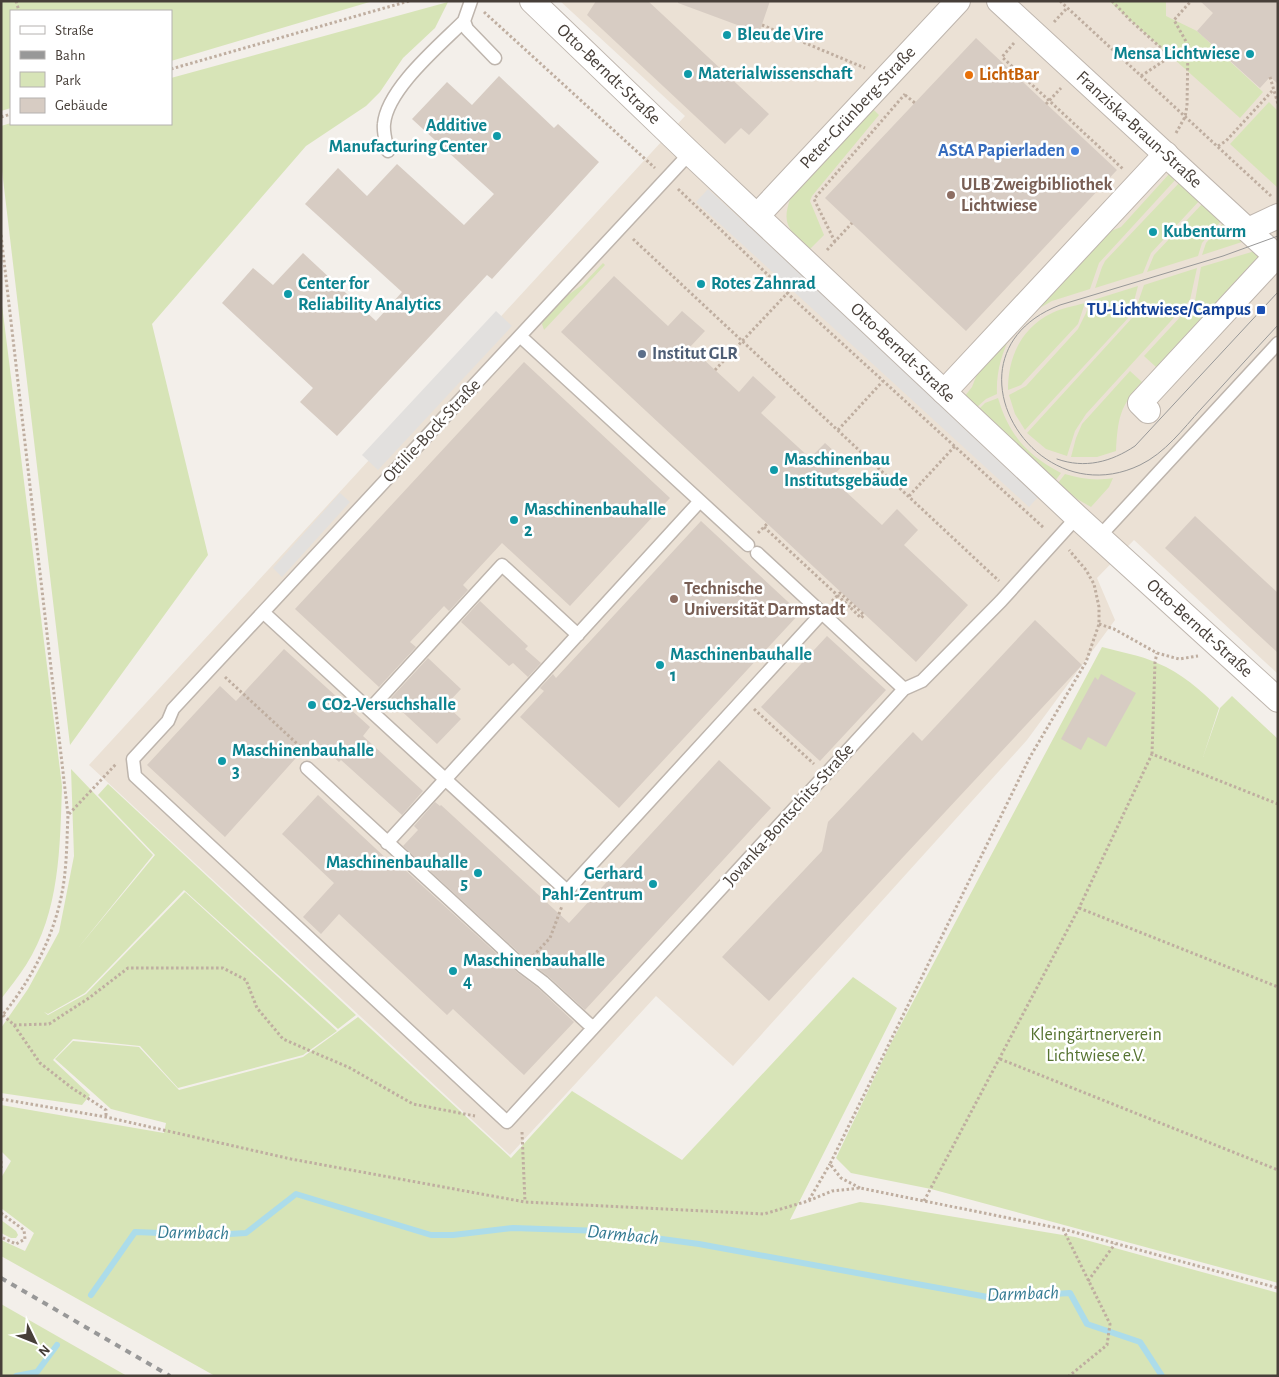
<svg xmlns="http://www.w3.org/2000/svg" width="1279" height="1377" viewBox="0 0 1279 1377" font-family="'Alegreya Sans',sans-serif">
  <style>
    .education { fill: #ebe1d5 }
    .green { fill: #d7e4b7 }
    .parking { fill: #e2e0de }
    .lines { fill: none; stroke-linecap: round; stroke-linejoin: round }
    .stream { stroke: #acdcea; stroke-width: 6 }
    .building { fill: #d7ccc3 }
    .lane-casing { stroke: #beb5ad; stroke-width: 15 }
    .street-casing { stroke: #beb5ad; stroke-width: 26 }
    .path { stroke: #bfaea0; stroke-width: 3; stroke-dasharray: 2.5 2.5; stroke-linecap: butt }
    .lane { stroke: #fff; stroke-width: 12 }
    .street { stroke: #fff; stroke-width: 24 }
    .tram { stroke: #989898; stroke-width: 1 }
    .rail { stroke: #989898; stroke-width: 4; stroke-dasharray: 6 6; stroke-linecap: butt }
    .path-bridge { stroke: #bfaea0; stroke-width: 3; stroke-dasharray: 2.5 2.5; stroke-linecap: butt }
    .culture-dot { fill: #0f9aa8; stroke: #fff; stroke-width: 2 }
    .food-dot { fill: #e8710a; stroke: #fff; stroke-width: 2 }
    .shop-dot { fill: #3f7fe0; stroke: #fff; stroke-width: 2 }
    .education-dot { fill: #8d6e63; stroke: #fff; stroke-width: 2 }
    .transit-dot { fill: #1a4fb4; stroke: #fff; stroke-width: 2 }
    .service-dot { fill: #5c6f8a; stroke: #fff; stroke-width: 2 }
    .labels { text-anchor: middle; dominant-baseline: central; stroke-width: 5; stroke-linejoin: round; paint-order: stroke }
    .culture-label { font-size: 18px; font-weight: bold; fill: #0d838f; stroke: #fff; text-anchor: start }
    .street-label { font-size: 18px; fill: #473f39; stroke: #fff }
    .food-label { font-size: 18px; font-weight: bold; fill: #c56008; stroke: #fff; text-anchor: start }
    .shop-label { font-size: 18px; font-weight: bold; fill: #366cbe; stroke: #fff; text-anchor: end }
    .education-label { font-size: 18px; font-weight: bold; fill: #785e54; stroke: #fff; text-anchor: start }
    .transit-label { font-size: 18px; font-weight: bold; fill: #164399; stroke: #fff; text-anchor: end }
    .service-label { font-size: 18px; font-weight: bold; fill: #4e5e75; stroke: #fff; text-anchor: start }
    .park-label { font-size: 18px; fill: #567331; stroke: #fff }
    .water-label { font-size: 19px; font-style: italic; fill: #357b92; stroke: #fff }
  </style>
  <rect width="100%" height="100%" fill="#f3efea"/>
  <path class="education" d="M560,1H1278V674L1134,540L1097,578L1115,620L1027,740L733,1066L656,996L510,1155L89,765L685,116Z"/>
  <path class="green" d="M1,1H373L171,61V11H11V108L1,111Z
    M1109,1H1166V16L1197,31L1263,92L1240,118Z
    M448,2L435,28L403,58L380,92L366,106L306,146L152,324L208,555L70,745L1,162V126L11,123L171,124V78Z
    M1269,102L1277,110L1278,188L1230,144Z
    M872,108L879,115L812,196L810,201L824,235L810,249C790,231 780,225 791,197Z
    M1170,173L1177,178L1099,263L1090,289L1052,301L1036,310L1106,233L1121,227Z
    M1180,182L1200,200L1151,253L1143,273L1095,288L1102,267L1105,261Z
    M1203,203L1222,220L1202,243L1198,256L1147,272L1154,255Z
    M1224,222L1245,241L1202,255L1206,243Z
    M1255,251L1260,255L1156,367L1144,356L1195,301L1201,267Z
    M603,263L605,265L544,330L542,324L544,320L568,295L582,285Z
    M1197,268L1190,300L1086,414L1075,431L1067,456L1046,449L1027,433L1133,317L1144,285Z
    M1138,286L1130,316L1025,430L1015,414L1009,395L1026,386L1078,329L1086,313L1090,301Z
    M1,297L62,786C60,847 60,912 26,965C19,976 10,987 1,999Z
    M1085,303L1078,324L1021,385L1008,390C1008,357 1021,328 1052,313C1062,308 1074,306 1085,303Z
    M1011,334C1002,353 996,372 997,394L986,399L976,408L964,397L972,387L979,369Z
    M1130,371L1142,382C1119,407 1118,419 1116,451L1097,457H1071L1076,438L1082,424Z
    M998,398C1009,435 1027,455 1061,473L1055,481L978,410L985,403Z
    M1065,474C1082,479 1096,481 1113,478L1109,487L1091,507L1077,499L1058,483Z
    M1102,647C1120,652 1140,655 1157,663C1182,673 1200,690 1219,708L1203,757L1220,708L1232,696L1278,739V1283L931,1189L851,1173L836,1158L890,1045Z
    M71,769L153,855L78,948L155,855L98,795L108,784L356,1015L338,1029L184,890L85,993L48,1014L44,1012L48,1015L86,994L185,892L337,1031L303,1055L178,1088L140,1046L73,1039L53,1060L90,1095L82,1105L1,1093V1028L28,989L59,932L74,856Z
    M853,977L897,1008L790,1220L860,1202L883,1205L1075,1237L1278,1293V1376H215L1,1256V1240L25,1251L34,1233L1,1208V1178L11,1161L1,1151V1105L164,1133L166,1123L111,1109L55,1059L73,1041L139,1047L179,1090L303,1057L358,1017L511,1158L572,1091L682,1160Z
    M1,1220L16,1231L18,1235L16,1238H11L1,1233Z
    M1,1304L127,1376H1Z"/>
  <path class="parking" d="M708,189L803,276L1038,497L1029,507L696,202Z
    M496,311L512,326L378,470L362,455Z
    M340,493L350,502L282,577L273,568Z"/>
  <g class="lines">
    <path class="stream" d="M91,1295L135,1232L213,1235L246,1233L296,1194L431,1235H453L513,1228L602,1231L699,1244L993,1298L1070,1293L1087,1324L1140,1342L1162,1376
      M16,1376L37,1372L57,1345"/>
  </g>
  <path class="building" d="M596,1H648L769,114L749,135L741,128L725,144L587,15Z
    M678,1H770L759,33L678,3Z
    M1200,1H1278V84L1270,77L1260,88L1197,31L1213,13Z
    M976,38L1117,170L966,331L825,198Z
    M499,76L554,128L558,124L599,162L492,279L487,275L337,436L300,402L313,388L222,303L253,268L273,285L303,253L376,321L402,292L305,204L338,168L367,196L397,164L464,225L494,194L412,119L447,82L472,105Z
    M614,276L668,326L682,311L705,331L690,347L739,392L753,376L776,397L761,413L810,458L825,443L846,462L831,478L882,525L897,509L918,530L904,545L968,605L916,662L561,332Z
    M524,362L670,498L570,606L502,543L463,585L468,590L449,611L444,606L410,642L416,647L379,687L295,609Z
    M1195,516L1278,593V653L1165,548Z
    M701,521L800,613L619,808L520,717L544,691L540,688L553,674L556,678Z
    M480,601L528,646L525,649L541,663L528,677L513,663L509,666L461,622Z
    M1035,620L1082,665L769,1001L722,957L822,851L828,822L913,732L922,741Z
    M827,636L886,690L820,761L761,707Z
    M284,649L370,727L363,736L423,791L402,815L341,760L339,762L313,739L225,837L147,765L220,686L236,701Z
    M428,658L461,689L446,705L461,719L437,744L394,704L396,702L391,698Z
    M1101,674L1136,693L1106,747L1088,737L1081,750L1061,739L1095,677L1098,680Z
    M719,760L771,808L585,1010L548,976L528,961L403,846L418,830L414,826L435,802L440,806L441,805L569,923Z
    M318,795L389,861L392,858L518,973L538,988L574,1022L524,1075L453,1009L447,1015L339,914L321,934L303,917L334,883L282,834Z"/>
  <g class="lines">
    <g class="lane-casing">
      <path id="lane" d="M471,1L464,21L467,29L495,58
        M388,151C386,142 383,133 384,124C387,89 440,45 464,21
        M690,153L173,709L168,721L133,759L135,776L507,1122L904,689L922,681L1001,601L1077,517
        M700,501L748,545
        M1099,537L1278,343
        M757,553L822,613
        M264,613L567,891L822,613L904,689
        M370,709L502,565L578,635
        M307,768L523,967L543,982L593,1028
        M387,843L700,501L520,336"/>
    </g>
    <g class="street-casing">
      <g id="street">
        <path id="s1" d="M532,1L690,153L1077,517L1278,700"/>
        <path id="s2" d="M999,1L1278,258"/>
        <path id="s3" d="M757,216L958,1"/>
        <path d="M1248,230L1278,216"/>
        <path d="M944,392L1166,154"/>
        <path d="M1148,411L1140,403L1276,256"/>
      </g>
    </g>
    <path class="path" d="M16,1L19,11
      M1060,1L1271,196
      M1112,1L1130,20L1170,56
      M484,12L655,168
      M1054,22L1067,8
      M762,25L865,68
      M1014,43L1002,57L1123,169
      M171,69L409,1
      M1141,76L1188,45
      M1270,77L1278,104
      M905,95L915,103
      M1046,104L1061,88
      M1,117L11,114
      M1176,133L1185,117L1187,106L1188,45L1174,20L1191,1
      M1218,146L1226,141L1273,90
      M678,189L787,293L1044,528
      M1,235L68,815C67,834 67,853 65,872C60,925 35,976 1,1017
      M633,239L999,581
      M835,242L814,199L905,94
      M827,250L852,223
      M715,370L796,284
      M838,430L883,381
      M909,496L955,446
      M758,533L767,524
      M832,601L840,593L864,615L861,618L850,607
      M1099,624L1114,629L1157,653L1179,659L1198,656
      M225,677L305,751
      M754,709L814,764
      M1152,754L1155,662L1157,653
      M69,814L117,763
      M1079,908L1278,987
      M533,956L550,938L562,906
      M3,1015L14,1025L40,1063L72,1088L106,1110V1117
      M14,1025L49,1024L89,998L128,968H223L246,980L257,1008L283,1039L350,1068L413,1104L475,1116
      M1000,1059L1278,1170
      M1,1099L106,1117L291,1159L525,1202L764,1214L808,1201L832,1191L860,1188L1063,1229L1278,1288
      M522,1132L525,1202
      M1,1161V1168
      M860,1188L841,1178L830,1164L1030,757L1086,662L1099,624V607L1094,584L1086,570L1069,550
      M809,1200L830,1164
      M924,1201L1079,908L1152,754L1278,804
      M1,1213L24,1230L25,1239L16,1244L1,1237
      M1063,1229L1110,1324L1107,1345L1069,1376
      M1088,1281L1115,1244"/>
    <use href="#lane" class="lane"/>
    <use href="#street" class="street"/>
    <path class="tram" d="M1278,236L1223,256L1060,305C936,353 1032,517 1140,465C1165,453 1183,429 1201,409C1227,381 1252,353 1278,325
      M1057,459C1085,469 1111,462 1135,446L1278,292"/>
    <path class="rail" d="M1,1278L170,1376"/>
    <path class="path-bridge" d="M764,527L850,607"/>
  </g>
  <g class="culture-dot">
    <circle cx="727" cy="35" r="5"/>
    <circle cx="1250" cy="54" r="5"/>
    <circle cx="688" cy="74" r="5"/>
    <circle cx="497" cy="136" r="5"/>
    <circle cx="1153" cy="232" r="5"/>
    <circle cx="701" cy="284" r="5"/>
    <circle cx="288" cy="294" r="5"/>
    <circle cx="774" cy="470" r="5"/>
    <circle cx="514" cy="520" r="5"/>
    <circle cx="660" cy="665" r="5"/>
    <circle cx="312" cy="705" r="5"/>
    <circle cx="222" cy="761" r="5"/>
    <circle cx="478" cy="873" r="5"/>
    <circle cx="653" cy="884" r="5"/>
    <circle cx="453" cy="971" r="5"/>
  </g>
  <circle class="food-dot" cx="969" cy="75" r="5"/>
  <circle class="shop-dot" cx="1075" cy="151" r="5"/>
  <g class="education-dot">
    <circle cx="951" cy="195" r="5"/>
    <circle cx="674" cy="599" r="5"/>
  </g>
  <rect class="transit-dot" x="1256" y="305" width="10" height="10" rx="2.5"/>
  <circle class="service-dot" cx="642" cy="354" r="5"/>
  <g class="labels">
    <g class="culture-label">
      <text x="737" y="35">Bleu de Vire</text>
      <text x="1240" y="54" text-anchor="end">Mensa Lichtwiese</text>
      <text x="698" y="74">Materialwissenschaft</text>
      <text x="487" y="126" text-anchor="end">Additive<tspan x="487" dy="21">Manufacturing Center</tspan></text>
      <text x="1163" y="232">Kubenturm</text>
      <text x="298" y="284">Center for<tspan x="298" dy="21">Reliability Analytics</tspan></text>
      <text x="711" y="284">Rotes Zahnrad</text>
      <text x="784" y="460">Maschinenbau<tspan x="784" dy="21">Institutsgebäude</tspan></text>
      <text x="524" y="510">Maschinenbauhalle<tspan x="524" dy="21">2</tspan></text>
      <text x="670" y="655">Maschinenbauhalle<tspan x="670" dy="21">1</tspan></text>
      <text x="322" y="705">CO2-Versuchshalle</text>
      <text x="232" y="751">Maschinenbauhalle<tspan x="232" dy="21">3</tspan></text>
      <text x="468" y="863" text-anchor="end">Maschinenbauhalle<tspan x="468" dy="21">5</tspan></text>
      <text x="643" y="874" text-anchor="end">Gerhard<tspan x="643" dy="21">Pahl-Zentrum</tspan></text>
      <text x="463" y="961">Maschinenbauhalle<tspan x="463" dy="21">4</tspan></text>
    </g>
    <g class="street-label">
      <text stroke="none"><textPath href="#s1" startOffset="106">Otto-Berndt-Straße</textPath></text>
      <text stroke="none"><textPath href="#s3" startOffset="148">Peter-Grünberg-Straße</textPath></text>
      <text stroke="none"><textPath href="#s2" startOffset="190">Franziska-Braun-Straße</textPath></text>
      <text stroke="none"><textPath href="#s1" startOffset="511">Otto-Berndt-Straße</textPath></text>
      <text transform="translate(432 431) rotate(-47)">Ottilie-Bock-Straße</text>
      <text stroke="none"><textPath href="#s1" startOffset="916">Otto-Berndt-Straße</textPath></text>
      <text transform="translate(789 815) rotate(-48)">Jovanka-Bontschits-Straße</text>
    </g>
    <g class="food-label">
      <text x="979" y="75">LichtBar</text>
    </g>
    <g class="shop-label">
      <text x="1065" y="151">AStA Papierladen</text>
    </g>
    <g class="education-label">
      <text x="961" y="185">ULB Zweigbibliothek<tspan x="961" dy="21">Lichtwiese</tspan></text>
      <text x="684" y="589">Technische<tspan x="684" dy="21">Universität Darmstadt</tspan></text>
    </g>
    <g class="transit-label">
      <text x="1251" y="310">TU-Lichtwiese/Campus</text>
    </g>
    <g class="service-label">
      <text x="652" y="354">Institut GLR</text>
    </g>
    <g class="park-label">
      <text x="1096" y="1035">Kleingärtnerverein<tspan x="1096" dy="21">Lichtwiese e.V.</tspan></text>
    </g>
    <g class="water-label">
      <text transform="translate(193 1233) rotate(1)">Darmbach</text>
      <text transform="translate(623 1235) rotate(6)">Darmbach</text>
      <text transform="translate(1023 1294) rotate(-2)">Darmbach</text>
    </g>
  </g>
  <rect width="1279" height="1377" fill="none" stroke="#473f39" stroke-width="5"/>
  <rect x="10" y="10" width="162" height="115" fill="#ffffff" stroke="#b5b2b0"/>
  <rect x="20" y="26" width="25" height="8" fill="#ffffff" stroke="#b5b2b0"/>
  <text x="55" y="35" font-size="15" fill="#473f39">Straße</text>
  <rect x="20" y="51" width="25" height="8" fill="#989898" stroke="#b5b2b0"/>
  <text x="55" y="60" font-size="15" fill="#473f39">Bahn</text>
  <rect x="20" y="72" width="25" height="15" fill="#d7e4b7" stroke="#b5b2b0"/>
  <text x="55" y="85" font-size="15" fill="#473f39">Park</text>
  <rect x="20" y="98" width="25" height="15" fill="#d7ccc3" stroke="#b5b2b0"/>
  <text x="55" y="110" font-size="15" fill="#473f39">Gebäude</text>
  <g transform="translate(35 1342) rotate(133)" stroke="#ffffff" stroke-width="4" paint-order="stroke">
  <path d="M0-4L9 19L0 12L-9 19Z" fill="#473f39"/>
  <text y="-8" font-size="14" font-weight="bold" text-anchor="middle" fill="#473f39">N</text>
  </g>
</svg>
